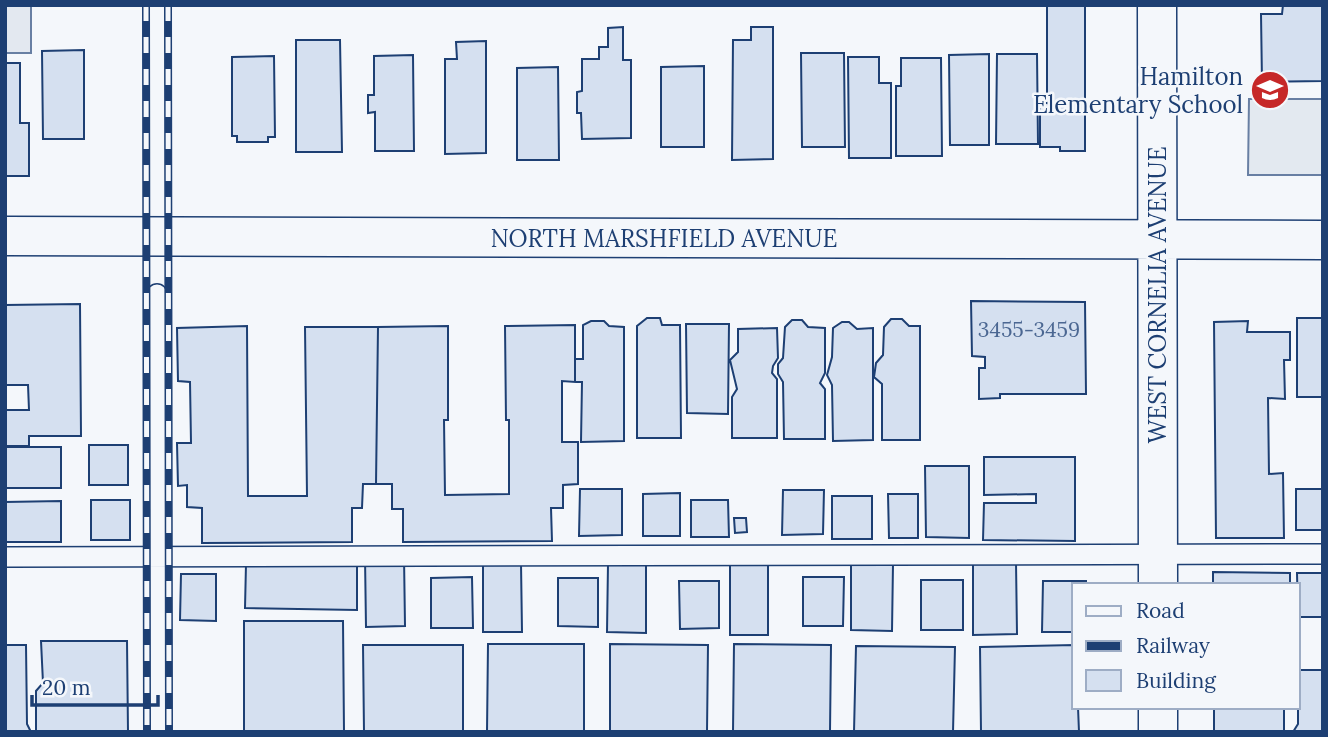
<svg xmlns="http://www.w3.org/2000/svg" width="1328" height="737" viewBox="0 0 1328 737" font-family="Lora,serif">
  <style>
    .green { fill: #e3e9f0; stroke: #687fa3; stroke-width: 2 }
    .parking { fill: #e3e8f0; stroke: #687fa3; stroke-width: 2 }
    .building { fill: #d5e0f0; stroke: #1d3f73; stroke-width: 2 }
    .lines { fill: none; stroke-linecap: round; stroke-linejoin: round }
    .service-casing { stroke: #1d3f73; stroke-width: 22 }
    .minor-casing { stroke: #1d3f73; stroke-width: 41 }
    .service { stroke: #f4f7fb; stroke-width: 19 }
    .minor { stroke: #f4f7fb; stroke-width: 38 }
    .rail-casing { stroke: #1d3f73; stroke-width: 8 }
    .rail { stroke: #f4f7fb; stroke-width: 5; stroke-dasharray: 16; stroke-linecap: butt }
    .labels { text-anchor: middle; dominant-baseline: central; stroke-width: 5; stroke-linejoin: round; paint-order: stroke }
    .number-label { font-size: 21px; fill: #4b6792 }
    .poi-label { font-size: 24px; fill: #1d3f73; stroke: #f4f7fb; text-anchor: end }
    .street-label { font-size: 24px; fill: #1d3f73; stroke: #f4f7fb }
  </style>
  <rect width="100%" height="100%" fill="#f4f7fb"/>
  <path class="green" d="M1249,99H1323V175H1248Z"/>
  <path class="parking" d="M5,5H31V53H5Z"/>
  <path class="building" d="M1047,5H1085V151H1060V147H1040V102L1047,103Z
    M1283,5H1323V81L1262,82L1261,14H1282Z
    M623,27V60H631V138L582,139L581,113H577V92L582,91V59H599V47H608V28Z
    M751,27H773V159L732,160L733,40H751Z
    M296,40H340L342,152H296Z
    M486,41V153L445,154V59H457L456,42Z
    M84,50V139H43L42,51Z
    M801,53H844L845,147H802Z
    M989,54V145H950L949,55Z
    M997,54H1037L1038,144H996Z
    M413,55L414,151H375V112L368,113V95H374V56Z
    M274,56L275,137H268V142H237V136H232V57Z
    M848,57H879V83H891V158H849Z
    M901,58H941L942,156H896V86H901Z
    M5,63H20V123H29V176H5Z
    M704,66V147H661V67Z
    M558,67L559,160H517V68Z
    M971,301L1085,302L1086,394H1000V398L979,399V368H985V357L972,356Z
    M80,304L81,436H29V446H5V410H29L28,385H5V305Z
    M647,318H660L662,325H680L681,438H637V326Z
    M1297,318H1323V397H1297Z
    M891,319H902L909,326H920V440H882V384L874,377L876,363L883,355L884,327Z
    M792,320H802L808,327L825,328V373L820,383L825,389V439H784L783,382L778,374V364L783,358L785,327Z
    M591,321H604L609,326L624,327V441L581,442L582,382H575V359H583V325Z
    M1248,321L1247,332H1290V360H1284L1285,399L1268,398L1269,474L1283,473L1284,538H1216L1214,322Z
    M842,322H849L857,329L873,328V440L833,441L832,385L827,375L832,357L833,328Z
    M686,324H729L728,414L687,413Z
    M575,325V382L562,381V442H578V484L563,485V508H551L552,541L403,542V509H392V484H376L378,327L448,326V420H444L445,495L509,494V420H506L505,326Z
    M247,326L248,496H307L305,327H378L376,484H363L362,508H352V542L202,543V508L187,507V485L178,486L177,443H191L190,382L178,381L177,328Z
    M777,328L778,358L773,366L772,373L777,379V438H732V397L737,389L730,360L738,352V329Z
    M89,445H128V485H89Z
    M5,447H61V488H5Z
    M984,457H1075V541L983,540L984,503H1036V494L984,495Z
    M925,466H969V538L926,537Z
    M580,489H622V535L579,536Z
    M1296,489H1323V530H1296Z
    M783,490H824L823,534L782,535Z
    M680,493V536H643V494Z
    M888,494H918V538H889Z
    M832,496H872V539H832Z
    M91,500H130V540H91Z
    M691,500H728L729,537H691Z
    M61,501V542H5V502Z
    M734,518H746L747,532L735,533Z
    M404,556L405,626L366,627L365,557Z
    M1016,562L1017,634L973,635V563Z
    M521,563L522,632H483V564Z
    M246,564L357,565V610L245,608Z
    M608,564H646V633L607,632Z
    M730,564H768V635H730Z
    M851,564H893L892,631L851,630Z
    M1213,572L1290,573V585H1213Z
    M1297,573H1323V617H1298Z
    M181,574H216V621L180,620Z
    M472,577L473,628H431V578Z
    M803,577H844L843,626H803Z
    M558,578H598V627L558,626Z
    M921,580H963V630H921Z
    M679,581H719V628L680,629Z
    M1043,581H1086V585H1074V632H1042Z
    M244,621H343L344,732H244Z
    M41,641H127L128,732H36V691L43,683Z
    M488,644H584V732H487Z
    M610,644L708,645L707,732H610Z
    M734,644L831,645L830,732H733Z
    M5,645H26L27,724L31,732H5Z
    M363,645H463V732H364Z
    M1074,645V707H1078L1079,732H981L980,647Z
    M856,646L955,647L953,732H854Z
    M1298,670H1323V732H1293L1298,724Z
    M1214,707H1284V732H1214Z"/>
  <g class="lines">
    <g class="service-casing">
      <path id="service" d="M5,557L1323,554
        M156,732L157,294"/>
    </g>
    <g class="minor-casing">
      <path id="minor" d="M1157,5L1158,585
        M5,236L1323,240
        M1158,707V732"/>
    </g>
    <use href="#service" class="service"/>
    <use href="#minor" class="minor"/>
    <g class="rail-casing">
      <path id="rail" d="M146,5L147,732
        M168,5L169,732"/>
    </g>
    <use href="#rail" class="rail"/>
  </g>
  <defs>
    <g id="school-disc" transform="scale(2.0125)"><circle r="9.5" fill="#c62828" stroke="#f4f7fb"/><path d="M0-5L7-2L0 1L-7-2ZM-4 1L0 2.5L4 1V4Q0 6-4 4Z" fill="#fff"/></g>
  </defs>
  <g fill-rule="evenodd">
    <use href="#school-disc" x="1270" y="90"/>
  </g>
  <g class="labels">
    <g class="number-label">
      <text x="1029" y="329">3455-3459</text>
    </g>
    <g class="poi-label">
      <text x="1243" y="76">Hamilton<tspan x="1243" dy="28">Elementary School</tspan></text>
    </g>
    <g class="street-label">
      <text x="664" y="238">NORTH MARSHFIELD AVENUE</text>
      <text transform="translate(1157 295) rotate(-90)">WEST CORNELIA AVENUE</text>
    </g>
  </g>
  <rect width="1328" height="737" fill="none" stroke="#1d3f73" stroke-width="14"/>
  <rect x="1072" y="583" width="228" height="126" fill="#f4f7fb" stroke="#9eadc5" stroke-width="2"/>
  <rect x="1086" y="606" width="35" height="10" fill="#f4f7fb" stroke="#9eadc5" stroke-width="2"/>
  <text x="1136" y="618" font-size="21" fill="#1d3f73">Road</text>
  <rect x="1086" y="641" width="35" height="10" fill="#1d3f73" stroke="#9eadc5" stroke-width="2"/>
  <text x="1136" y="653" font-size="21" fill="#1d3f73">Railway</text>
  <rect x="1086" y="670" width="35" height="21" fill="#d5e0f0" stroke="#9eadc5" stroke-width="2"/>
  <text x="1136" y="688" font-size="21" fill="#1d3f73">Building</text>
  <path d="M32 695v10h126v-10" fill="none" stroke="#1d3f73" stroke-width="3.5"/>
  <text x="42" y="695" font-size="21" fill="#1d3f73" stroke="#f4f7fb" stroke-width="5" paint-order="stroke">20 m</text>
</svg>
